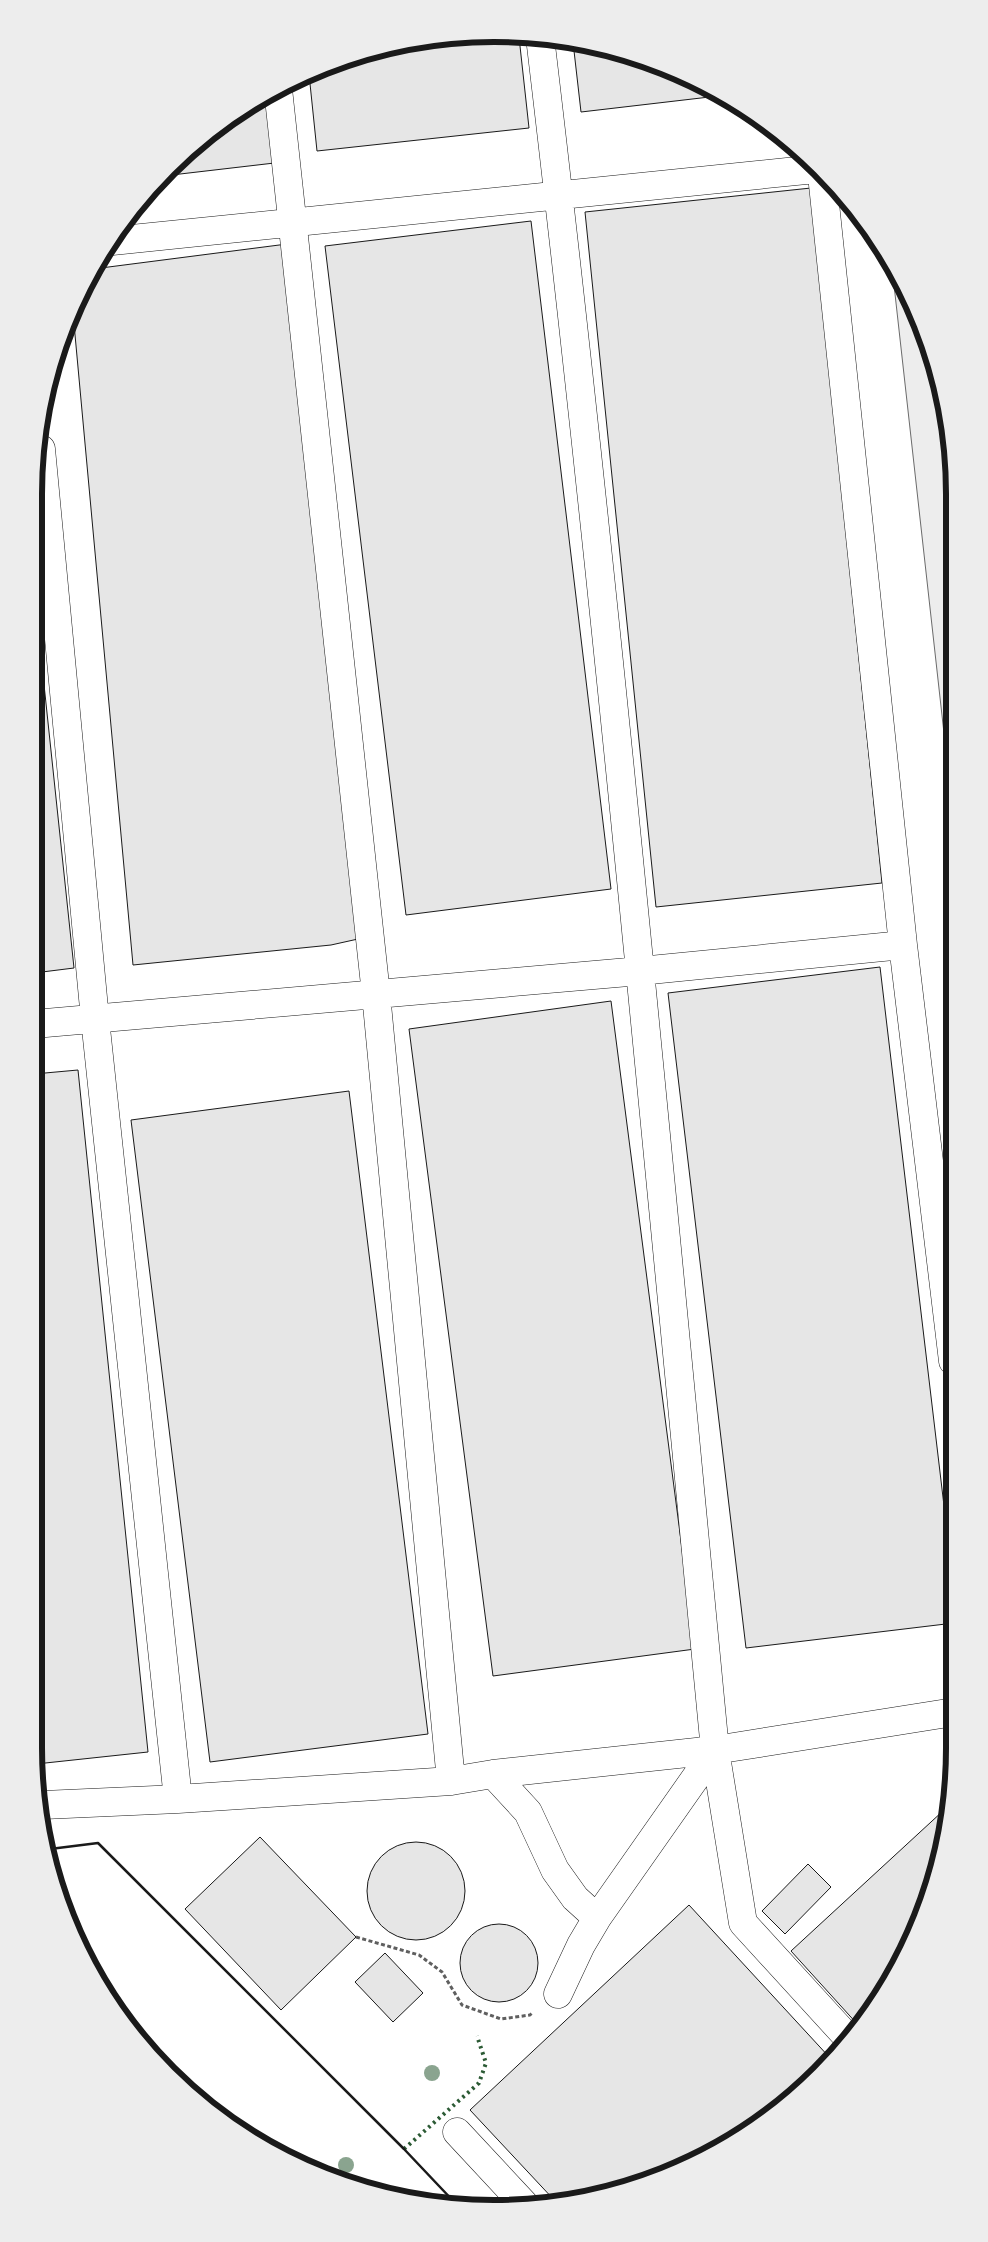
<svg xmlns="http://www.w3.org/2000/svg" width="988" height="2242" viewBox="0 0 988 2242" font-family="'DM Sans',sans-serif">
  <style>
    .built { fill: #ededed; stroke: #6a6a6a }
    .building { fill: #e6e6e6; stroke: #1a1a1a }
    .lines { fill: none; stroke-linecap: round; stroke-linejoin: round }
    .minor-casing { stroke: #1a1a1a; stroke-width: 29 }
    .path { stroke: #5f5f5f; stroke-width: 3; stroke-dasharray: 4 2.5; stroke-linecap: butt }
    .minor { stroke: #fff; stroke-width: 28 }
    .hedge { stroke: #2b5a34; stroke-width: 4; stroke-dasharray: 2.5 4; stroke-linecap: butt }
    .wall { stroke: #1a1a1a; stroke-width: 2.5 }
    .tree { fill: #8aa48f }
    .rim { fill: none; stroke: #1a1a1a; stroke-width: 6 }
  </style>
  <rect width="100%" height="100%" fill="#fff"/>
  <path class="built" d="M893,276L919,318L950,434L951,796Z"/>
  <path class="building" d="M464,35L519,37L529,128L317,151L309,74L375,49Z
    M573,42L642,58L718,96L581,112Z
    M275,91L283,162L163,176L214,129Z
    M811,188L882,883L656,907L585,212Z
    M531,221L611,889L406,915L325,246Z
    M287,244L358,939L331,945L133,965L73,313L93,269Z
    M34,590L74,968L34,973Z
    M880,967L954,1590V1623L746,1648L668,993Z
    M611,1001L695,1649L493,1676L409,1029Z
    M78,1070L148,1752L36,1764L34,1748V1074Z
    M349,1091L428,1734L210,1762L131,1120Z
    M944,1810L930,1896L893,1978L859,2026L791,1951Z
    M260,1837L356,1937L281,2010L185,1909Z
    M367 1891a49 49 0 1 1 98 0a49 49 0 1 1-98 0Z
    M808,1864L831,1887L785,1934L762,1911Z
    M689,1905L831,2059L724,2147L584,2199L556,2202L470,2110Z
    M460 1963a39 39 0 1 1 78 0a39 39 0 1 1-78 0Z
    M385,1953L423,1993L393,2022L355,1982Z"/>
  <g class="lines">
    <g class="minor-casing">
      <path id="minor" d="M540,37C608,607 660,1179 715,1750
        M278,89L376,994L451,1781
        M822,175L903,945L953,1361
        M112,241L816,169
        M41,449L95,1019L178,1799
        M34,1024L640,971L903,945
        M493,1774L528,1812L555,1870L575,1898L597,1918
        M43,1805L178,1799L451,1781L493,1774L715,1750L954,1712
        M558,1994L581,1945L597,1918L715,1750L743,1923L849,2039
        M457,2132L525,2205"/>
    </g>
    <path class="path" d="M356,1937L419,1955L442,1972L462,2005L501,2019L530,2015L533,2012"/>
    <use href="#minor" class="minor"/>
    <path class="hedge" d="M404,2149L479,2083L486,2063L477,2036"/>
    <path class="wall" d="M50,1849L98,1843L404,2149L457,2205"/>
  </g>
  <g class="tree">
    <circle cx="432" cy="2073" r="8"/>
    <circle cx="346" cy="2165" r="8"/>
  </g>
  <path d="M0 0H988V2242H0ZM494 42H494A452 452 0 0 1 946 494V1748A452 452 0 0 1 494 2200H494A452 452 0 0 1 42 1748V494A452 452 0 0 1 494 42Z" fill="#ededed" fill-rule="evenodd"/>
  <path class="rim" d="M494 42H494A452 452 0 0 1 946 494V1748A452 452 0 0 1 494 2200H494A452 452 0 0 1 42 1748V494A452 452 0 0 1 494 42Z"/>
</svg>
